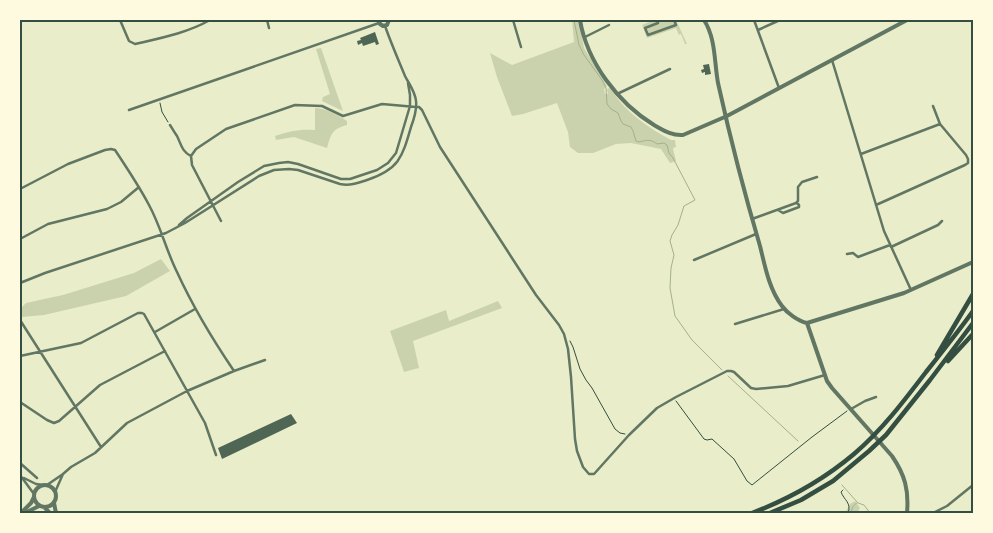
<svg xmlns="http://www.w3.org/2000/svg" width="993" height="533" viewBox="0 0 993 533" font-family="Manrope,sans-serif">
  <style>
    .green { fill: #cad2ad }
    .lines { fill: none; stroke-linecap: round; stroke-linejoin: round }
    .stream { stroke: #a3b18a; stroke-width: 1 }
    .building { fill: #4f6655 }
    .path { stroke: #344e41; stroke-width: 1 }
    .minor { stroke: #617663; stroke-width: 2.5 }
    .tertiary { stroke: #617663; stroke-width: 4 }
    .trunk { stroke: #344e41; stroke-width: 4.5 }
    .neatline { fill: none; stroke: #344e41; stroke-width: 2 }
  </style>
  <rect width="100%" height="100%" fill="#e9edc9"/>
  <path class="green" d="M572,20H579L584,48L607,86L604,89L605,94H608L607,89L610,88C624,111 647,127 671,140H675L676,147L673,148V149L676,161L670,163L661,149L631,143L616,144L593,153H578L570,147L568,132L557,103L523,114L512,116L497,77L490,53L512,65L574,42Z
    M654,20H676L687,44H685L681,34L679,35L676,28L647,38L642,25Z
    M321,48L343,111L322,101L323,97L330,94L316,49Z
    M315,108C325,108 338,115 347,121V125C332,129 331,134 327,148L294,137L276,140L275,136C291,131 298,129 315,130Z
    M161,259L170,271L126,296L44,315L22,317L20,313V309L26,303L63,295L134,273Z
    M498,301L502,308L413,341L419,368L404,372L390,331L446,310L449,321Z
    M855,501L860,508L857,513H845L850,504Z"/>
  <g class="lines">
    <path class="stream" d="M574,20L579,45L584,55L602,80L606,88L607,104L611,109L618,113L621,121L623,124L631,127L633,131L636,141L639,142C647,140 651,139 657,144L664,143L667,145L669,153L673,158L695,200L684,206L678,225L672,235L670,241L674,255L671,268L670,288L675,316L692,340L722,370
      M728,376L798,441
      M842,485L858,503L864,505L870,513
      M851,513C852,508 853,505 857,503"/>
  </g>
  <path class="building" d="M375,32L379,44L376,45L375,42L363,46L362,43L358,45L357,41L361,40L360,38Z
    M709,64L711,74L705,75V72L702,73L701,70L704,69L703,65Z
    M291,414L297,423L222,459L218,448Z"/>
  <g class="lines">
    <path class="path" d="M160,103L162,112L168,122
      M570,341L573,347L580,369L586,380L592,388L615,429L620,433L625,434
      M676,401L704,439L707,440L712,439L734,459L747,481L752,485L812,437L847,411
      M843,490L841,492C844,500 852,503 848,513"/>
    <path class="minor" d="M120,20L129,41L135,44C161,38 187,33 210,20
      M267,20L269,28
      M513,20L521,47
      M657,20L658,23L645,28L648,35L676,25L674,20
      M754,20L779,88
      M758,30L780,20
      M585,37L609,25
      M832,60L884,231L911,290
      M617,94L670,69
      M933,106L940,124
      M416,107H419L422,110L440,147L536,295L559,325L564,334L568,349L571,377L575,439L577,451L583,467L589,474H594L629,435L657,408L676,397L727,371H731L734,372L751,388L756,389L788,386L825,375
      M129,110L379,23
      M170,125C172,128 174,132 177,136C181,144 182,152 191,156L192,165L221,221
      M861,154L940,124L966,155L968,159V163L965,165L876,205
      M191,156L196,149L226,129L295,105L322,106L343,116L382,104L416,107
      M20,189L68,164L105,150L111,149L115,150C127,168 139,186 149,205C161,227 166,250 177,272C193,307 213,340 234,371
      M778,210L783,213L799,207V205L797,203
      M752,219L796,203L798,201V187L802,182L817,177
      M179,225L187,218L238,182L264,166L279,163L288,162L298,164L341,179H350L377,170L388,163L396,153L399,143L410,106V95L408,83
      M20,239L48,224L107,209L121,202L139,187
      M891,247L938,225L942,221
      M847,254L853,253L858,257L890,245
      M694,260L756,234
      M20,283L45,273L166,233L185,223L259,176L274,170L289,169L298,170L340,184C350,186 358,183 367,180C399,169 402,158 411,127C414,119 417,109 416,101C415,91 409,84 405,76C398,59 391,43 385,26
      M20,320L101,447
      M735,324L784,309
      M155,332L195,309
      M20,356L81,343L138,313H142L144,314L205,423L216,455
      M20,402L47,420L54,423L59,421L100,385L165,351
      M851,409L865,401L876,397
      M20,463L37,478
      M63,474L71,467L95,453L127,423L187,391L234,371L265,360
      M20,475L31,490L34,494
      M24,478L36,484L43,485
      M47,485L63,474L55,492
      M933,513L947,506L973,485"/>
    <path class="tertiary" d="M379,20L380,24L383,26L387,25L389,20
      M580,20C587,62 618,103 654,125C663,130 672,136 683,135L727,116L907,20
      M704,20C716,39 714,61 718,83C730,137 744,192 760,246C765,266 769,289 782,306C787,313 798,321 807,323L827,381L832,388L892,456C905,475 909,490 907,513
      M807,323L904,293L973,262
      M34 496a11 11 0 1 1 22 0a11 11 0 1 1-22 0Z
      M54,503L56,513
      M44,507L50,513
      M21,513L31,503L34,497
      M25,513L39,506"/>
    <path class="trunk" d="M937,355L973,294
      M948,361L973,334
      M752,513C789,499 823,480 854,454C882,430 904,401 926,372C942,352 958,332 973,311
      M770,513L801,500L833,481L869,451L886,435L930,380L973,323"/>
  </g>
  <rect width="993" height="533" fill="none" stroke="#fefae0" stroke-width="42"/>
  <rect x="21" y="21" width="951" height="491" class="neatline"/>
</svg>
